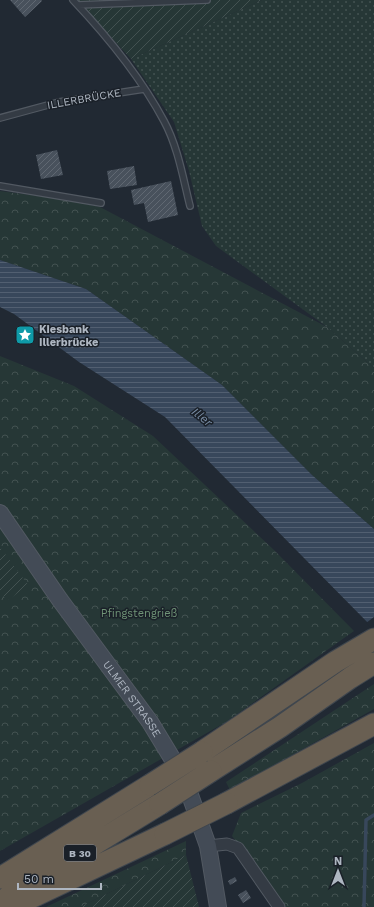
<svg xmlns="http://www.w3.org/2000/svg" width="374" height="907" viewBox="0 0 374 907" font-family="'Work Sans',sans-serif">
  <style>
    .grass { fill: url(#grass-dots) }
    .forest { fill: url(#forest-crowns) }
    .garden { fill: url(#garden-furrows) }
    .water { fill: url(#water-rules) }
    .pier { fill: #212933 }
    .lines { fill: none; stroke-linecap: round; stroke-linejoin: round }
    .stream { stroke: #38475b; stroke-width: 3.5 }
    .building { fill: url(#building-hatch) }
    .lane-casing { stroke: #525962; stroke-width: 8 }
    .street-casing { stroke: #525962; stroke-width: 13 }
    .secondary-casing { stroke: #525962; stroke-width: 18 }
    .highway-casing { stroke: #3f464e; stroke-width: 23 }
    .lane { stroke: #343b44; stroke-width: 5.5 }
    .street { stroke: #343b44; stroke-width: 11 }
    .secondary { stroke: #434b56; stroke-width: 16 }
    .highway { stroke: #695f52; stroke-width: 21 }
    .highway-bridge-casing { stroke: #3f464e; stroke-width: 23; stroke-linecap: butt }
    .highway-bridge { stroke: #695f52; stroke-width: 21 }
    .labels { text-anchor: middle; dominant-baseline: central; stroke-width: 3; stroke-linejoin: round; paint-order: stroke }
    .shield { fill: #1a2028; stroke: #828993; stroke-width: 1 }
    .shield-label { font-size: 10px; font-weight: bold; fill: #aeb6c1 }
    .street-label { font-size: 11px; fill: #aeb6c1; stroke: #1a2028 }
    .poi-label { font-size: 11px; font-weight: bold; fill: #aeb6c1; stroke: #1a2028; text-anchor: start }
    .park-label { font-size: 11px; fill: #709477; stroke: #1a2028 }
    .water-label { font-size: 12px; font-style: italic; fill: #7a8ea6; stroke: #1a2028 }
  </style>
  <defs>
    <pattern id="grass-dots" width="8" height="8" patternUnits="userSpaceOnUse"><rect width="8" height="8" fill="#263736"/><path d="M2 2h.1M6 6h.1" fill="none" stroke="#435251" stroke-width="1.8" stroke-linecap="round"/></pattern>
    <pattern id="forest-crowns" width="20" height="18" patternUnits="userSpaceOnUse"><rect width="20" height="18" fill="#263736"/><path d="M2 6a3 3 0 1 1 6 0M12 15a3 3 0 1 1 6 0" fill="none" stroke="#435251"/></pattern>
    <pattern id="garden-furrows" width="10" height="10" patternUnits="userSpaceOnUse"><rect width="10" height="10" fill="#263736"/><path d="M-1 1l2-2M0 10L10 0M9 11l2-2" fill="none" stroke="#435251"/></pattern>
    <pattern id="water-rules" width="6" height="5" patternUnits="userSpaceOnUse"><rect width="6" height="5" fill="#38475b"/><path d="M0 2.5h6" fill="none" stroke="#525f71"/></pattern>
    <pattern id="building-hatch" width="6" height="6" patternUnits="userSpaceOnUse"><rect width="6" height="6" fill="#48515c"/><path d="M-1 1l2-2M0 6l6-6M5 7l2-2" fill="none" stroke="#606872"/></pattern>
  </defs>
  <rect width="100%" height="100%" fill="#212933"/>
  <path class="grass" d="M262,0H374V368L327,327L216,246L202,226L189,171L174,122L131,59Z"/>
  <path class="forest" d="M0,191L61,199L100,207L327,327L374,368V529L312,475L222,385L86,289L0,260Z
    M0,356L74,386L153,436L274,550L354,631L226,722L0,851Z
    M374,684V709L230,790L226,782Z
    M374,743V907H279L245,853L232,836L241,813L302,783Z
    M186,841V855L80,907H46Z"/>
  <path class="garden" d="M77,0H262L131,59Z
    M0,547L28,585L7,601L0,592Z
    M186,855L199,907H80Z"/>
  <path class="water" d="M0,260L86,289L222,385L312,475L374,529V629L165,417L79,362L14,314L0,307Z"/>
  <path class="pier" d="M374,617V631L366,623Z"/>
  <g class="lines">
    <path class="stream" d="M364,907L366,820L374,815"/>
  </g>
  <path class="building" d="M10,0H41L42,1L25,17Z
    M57,150L63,175L41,179L36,155Z
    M134,166L137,185L110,189L107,171Z
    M171,181L178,215L148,222L144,203L134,205L131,190Z
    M235,877L237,881L230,885L228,881Z
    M246,890L251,898L243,903L238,895Z"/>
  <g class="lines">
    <g class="lane-casing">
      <path id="lane" d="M73,0C108,37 140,76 164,121C178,147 183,178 190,206
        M78,5L207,0
        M0,118L59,102L144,89
        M0,186L101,203"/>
    </g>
    <g class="street-casing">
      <path id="street" d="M208,846L227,844L238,848L279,907"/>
    </g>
    <g class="secondary-casing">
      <g id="secondary">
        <path id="s1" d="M0,513L60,600L150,722L184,778L208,846L218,907"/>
      </g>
    </g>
    <g class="highway-casing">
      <path id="highway" d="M202,752L335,662L374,639
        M211,771L280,727L350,678L374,663
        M227,803L374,724
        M0,878L150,785
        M0,902L160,804
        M20,903L165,834"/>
    </g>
    <use href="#lane" class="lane"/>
    <use href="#street" class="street"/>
    <use href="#secondary" class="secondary"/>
    <use href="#highway" class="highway"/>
    <g class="highway-bridge-casing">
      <path id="highway-bridge" d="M150,785L202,752
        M160,804L211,771
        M165,834L227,803"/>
    </g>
    <use href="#highway-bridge" class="highway-bridge"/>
  </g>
  <defs>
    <g id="sight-square" transform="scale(1)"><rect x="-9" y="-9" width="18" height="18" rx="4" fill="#0f9aa8" stroke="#1a2028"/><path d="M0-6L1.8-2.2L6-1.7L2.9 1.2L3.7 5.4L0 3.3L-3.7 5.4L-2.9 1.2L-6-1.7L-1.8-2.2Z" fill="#fff"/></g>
  </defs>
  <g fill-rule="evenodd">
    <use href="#sight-square" x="25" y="335"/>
  </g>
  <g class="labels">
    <rect class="shield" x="64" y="845" width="32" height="16" rx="3"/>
    <g class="shield-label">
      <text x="80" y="853">B 30</text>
    </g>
    <g class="street-label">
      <text transform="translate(84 99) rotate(-10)">ILLERBRÜCKE</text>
      <text stroke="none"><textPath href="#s1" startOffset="228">ULMER STRASSE</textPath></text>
    </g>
    <g class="poi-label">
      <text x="39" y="329">Kiesbank<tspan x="39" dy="13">Illerbrücke</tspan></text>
    </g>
    <g class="park-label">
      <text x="139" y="613">Pfingstengrieß</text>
    </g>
    <g class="water-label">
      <text transform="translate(202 417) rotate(39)">Iller</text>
    </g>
  </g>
  <g transform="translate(338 871)" stroke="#1a2028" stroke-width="3" paint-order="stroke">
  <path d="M0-3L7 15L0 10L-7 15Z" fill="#aeb6c1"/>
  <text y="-6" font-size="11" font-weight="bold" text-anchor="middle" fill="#aeb6c1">N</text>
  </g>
  <path d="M18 883v6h83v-6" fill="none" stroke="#aeb6c1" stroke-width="2"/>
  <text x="24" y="883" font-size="12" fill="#aeb6c1" stroke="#1a2028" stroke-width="3" paint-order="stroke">50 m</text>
</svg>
